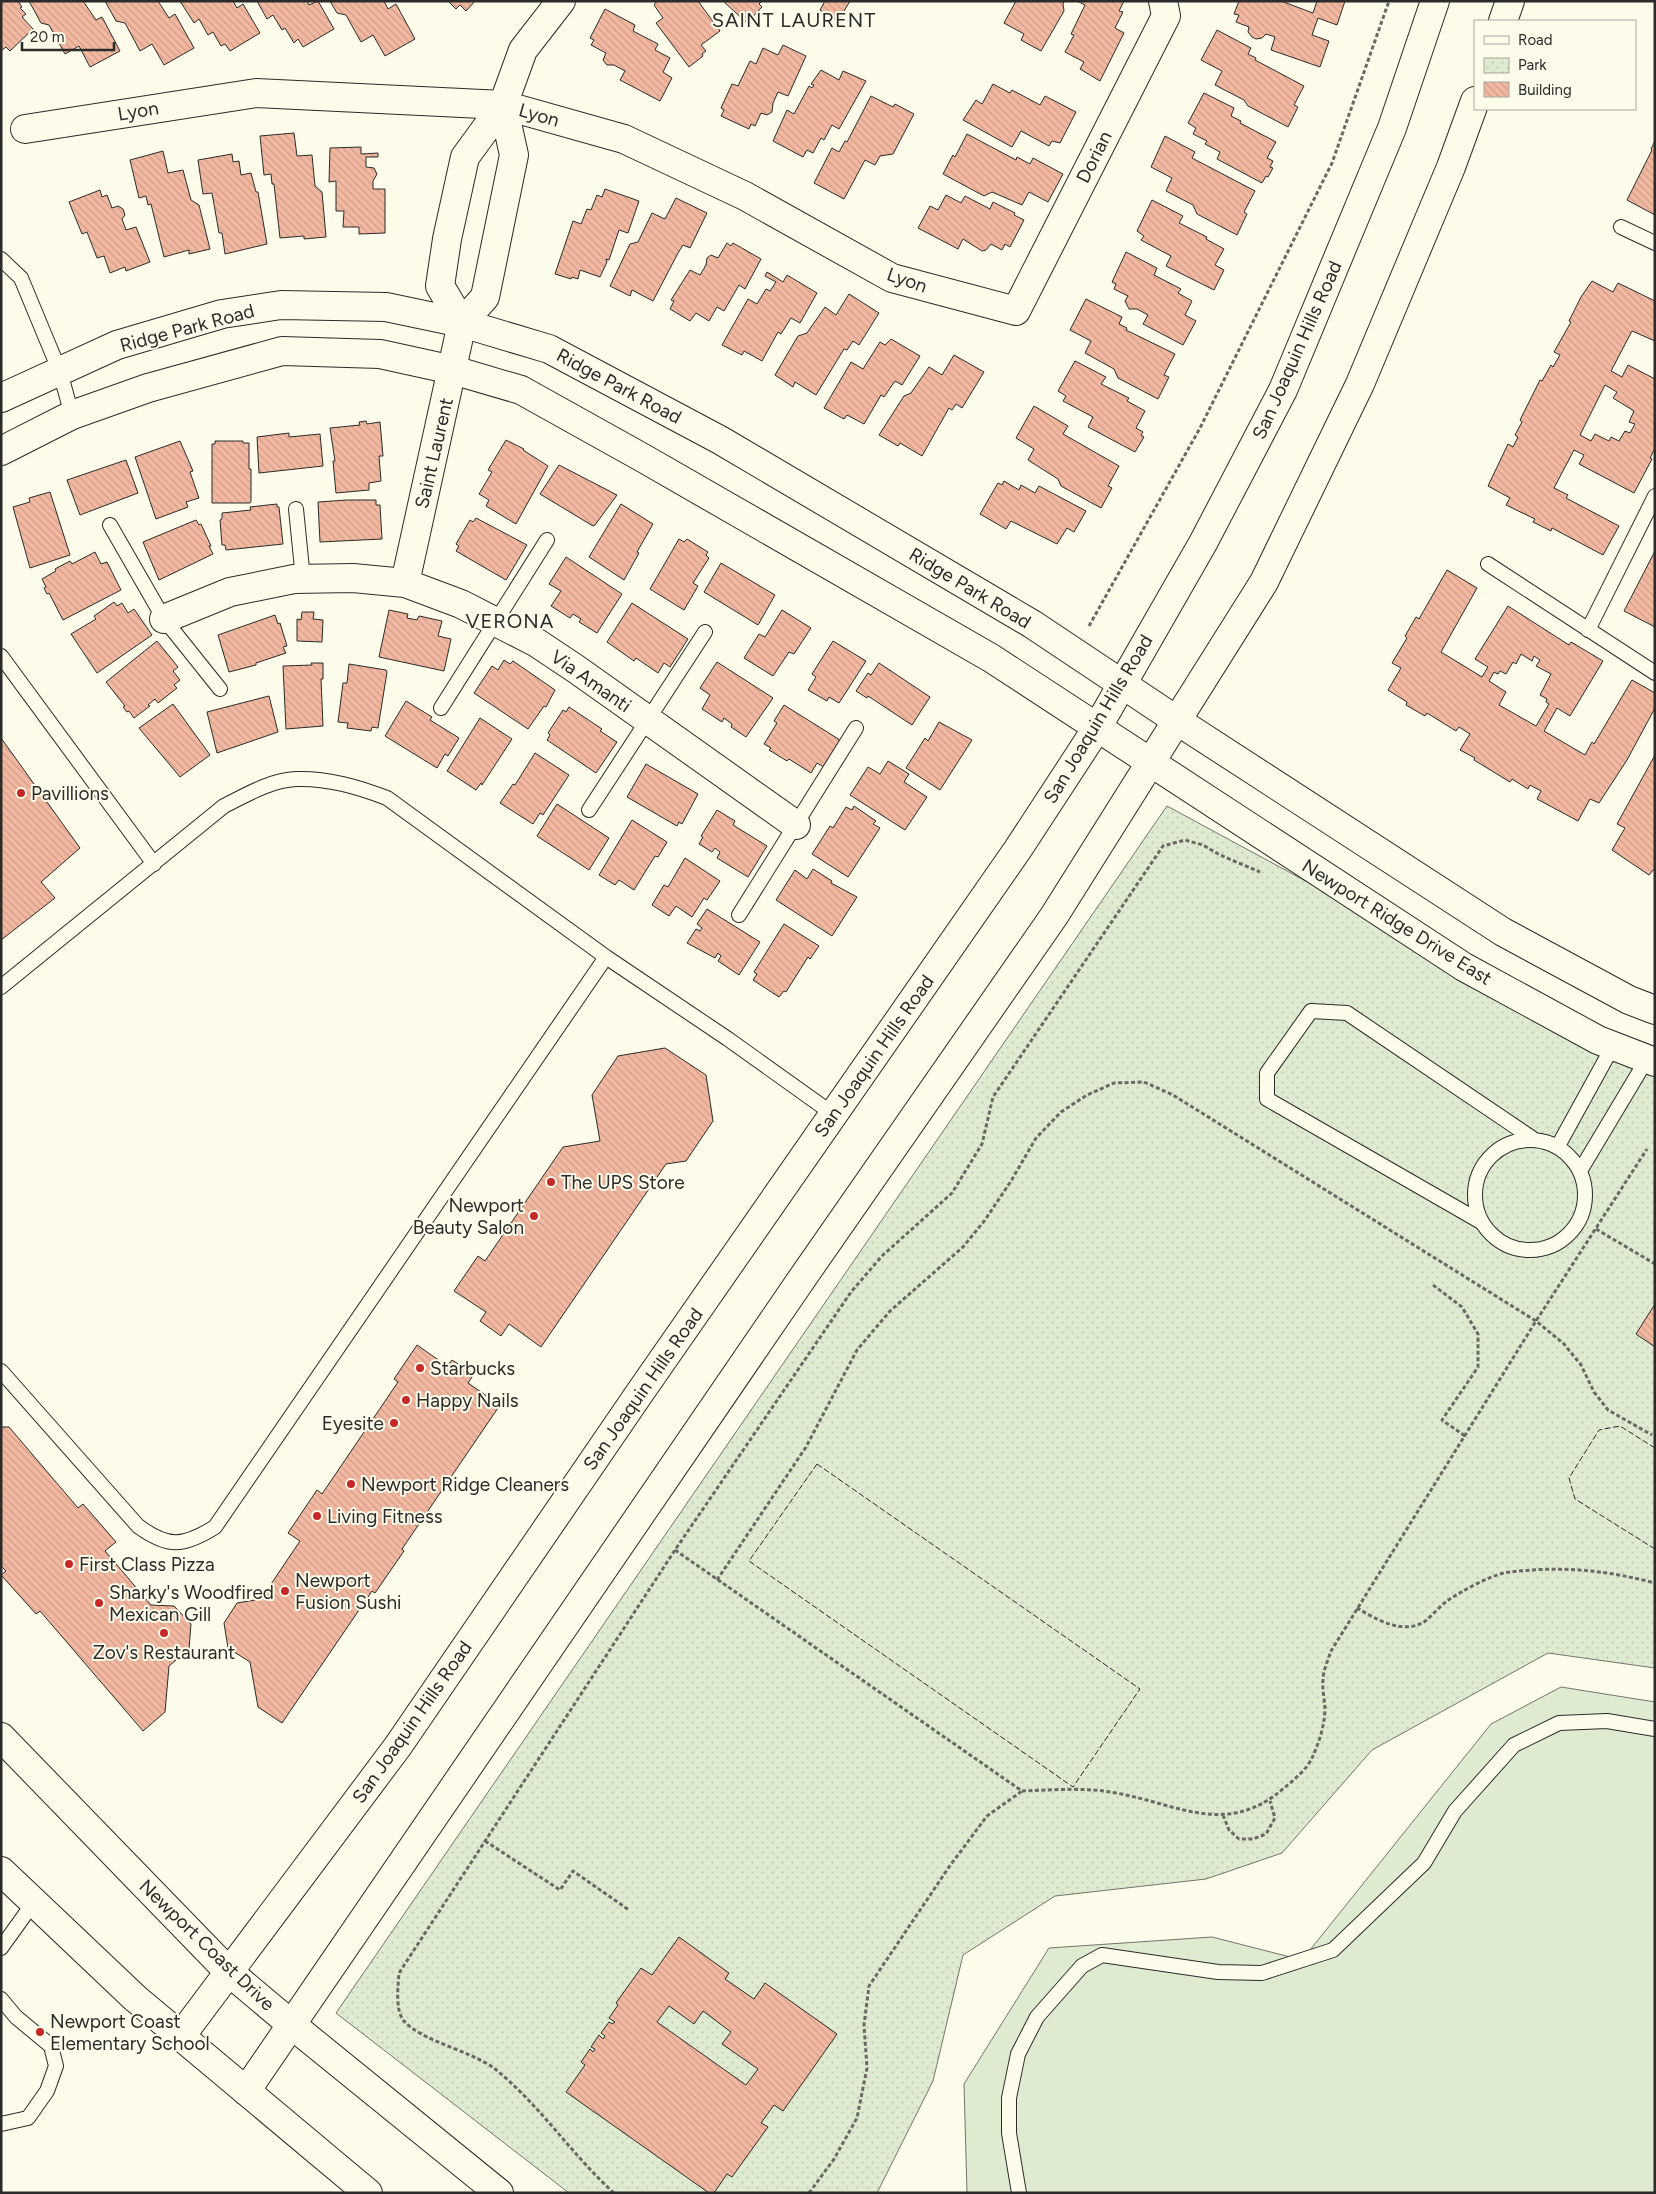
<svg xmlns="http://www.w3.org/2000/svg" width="1656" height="2194" viewBox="0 0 1656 2194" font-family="Figtree,sans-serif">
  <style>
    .grass { fill: #deebd1; stroke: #74746e }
    .park { fill: url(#park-dots); stroke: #74746e }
    .building { fill: url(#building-back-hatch); stroke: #2b2b2b; fill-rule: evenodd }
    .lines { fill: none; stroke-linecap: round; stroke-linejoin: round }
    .service-casing { stroke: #2b2b2b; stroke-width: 16 }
    .minor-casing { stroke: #2b2b2b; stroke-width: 30 }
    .tertiary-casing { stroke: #2b2b2b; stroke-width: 30 }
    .secondary-casing { stroke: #2b2b2b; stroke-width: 30 }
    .primary-casing { stroke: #2b2b2b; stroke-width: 30 }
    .path { stroke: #6a6964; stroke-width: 3; stroke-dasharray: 4 2.5; stroke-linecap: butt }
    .service { stroke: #fdfbea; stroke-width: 14 }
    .minor { stroke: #fdfbea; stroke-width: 28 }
    .tertiary { stroke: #fdfbea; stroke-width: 28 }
    .secondary { stroke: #fdfbea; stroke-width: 28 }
    .primary { stroke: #fdfbea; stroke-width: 28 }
    .fence { stroke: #2b2b2b; stroke-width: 1; stroke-dasharray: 6 2.5; stroke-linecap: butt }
    .poi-dot { fill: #c62828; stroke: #fdfbea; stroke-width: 2 }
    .labels { text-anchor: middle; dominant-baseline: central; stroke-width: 4; stroke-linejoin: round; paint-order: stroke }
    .street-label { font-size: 19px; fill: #2b2b2b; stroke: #fdfbea }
    .poi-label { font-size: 19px; fill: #2b2b2b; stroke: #fdfbea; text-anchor: start }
    .neighbourhood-label { font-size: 20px; letter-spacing: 1px; fill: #2b2b2b; stroke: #fdfbea }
  </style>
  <defs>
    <pattern id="park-dots" width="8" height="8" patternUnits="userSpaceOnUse" patternTransform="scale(1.25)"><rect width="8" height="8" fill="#deebd1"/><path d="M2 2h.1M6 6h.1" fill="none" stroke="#bfcab4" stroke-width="1.8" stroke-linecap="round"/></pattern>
    <pattern id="building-back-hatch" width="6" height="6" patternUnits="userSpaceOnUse" patternTransform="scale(1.25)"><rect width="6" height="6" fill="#f2b8a0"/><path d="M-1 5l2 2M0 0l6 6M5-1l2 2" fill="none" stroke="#d09e8a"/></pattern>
  </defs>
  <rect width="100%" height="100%" fill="#fdfbea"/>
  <path class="grass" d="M1561,1687L1655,1702V2193H967L964,2084L1049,1948L1212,1937L1302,1960L1491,1724Z"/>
  <path class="park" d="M1167,806L1655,1070V1668L1548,1653L1372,1750L1282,1853L1206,1879L1055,1896L963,1955L933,2081L877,2193H569L336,2013Z"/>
  <path class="building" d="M1,1H18L22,7L20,8L26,14L22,17L33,29L10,51L6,47L1,51Z
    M29,1H83L96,20L102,17L120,51L90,67L79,46L65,54L49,25L41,23Z
    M105,1H158L169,18L175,14L194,48L164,65L152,44L140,51L125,23L116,21Z
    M180,1H233L237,8L243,4L260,33L230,51L225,44L221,46L213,32L208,35L199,19L194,23Z
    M257,1H307L309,5L318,1L334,29L303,47L298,39L294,43L285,28L282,30L273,15L267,19Z
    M330,1H384L388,9L396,4L415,39L385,56L373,35L361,42L346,15L337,13Z
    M448,1H475L466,11L460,5L456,9Z
    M657,1H698L720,31L701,45L706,51L702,54L703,56L689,67L656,23L663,18L654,5Z
    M723,1H762L759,4L762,7L747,23Z
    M825,1H850L838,21L820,10Z
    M1016,1H1064L1063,4L1064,11L1041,51L1021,40L1024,34L1004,23Z
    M1077,1H1124L1119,11L1123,12L1115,28L1124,33L1100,81L1080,69L1084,62L1065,52L1074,35L1071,34L1085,5Z
    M1239,1H1281L1313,13L1317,1H1345L1337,25L1318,18L1312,35L1329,41L1320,67L1271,50L1275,37L1266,34L1262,38L1256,39L1252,37L1248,32L1249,27L1236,22L1239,15L1234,14Z
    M605,9L635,25L633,31L658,44L655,50L670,58L663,72L672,78L660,101L620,80L625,71L614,65H607L603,60L606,53L591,45L594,40L590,38Z
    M1217,30L1251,48L1248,54L1256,58L1255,60L1304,86L1294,105L1298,107L1288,127L1248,106L1244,100L1215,85L1222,71L1201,60Z
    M783,45L806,56L788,96L778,92L773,103L772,112L767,115L761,113L755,126L751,124L749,129L721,116L724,110L721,108L732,84L738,86L750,61L756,64L763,48L778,55Z
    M821,70L839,80L843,71L866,81L839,129L832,125L824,140L821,138L813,153L807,150L803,157L773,141L787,110L794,114L809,86L812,88L814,85L811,84Z
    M993,84L1010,93L1012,90L1040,105L1045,96L1076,112L1060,143L1052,141L1049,146L1021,131L1012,147L963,120L976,100L982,104Z
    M1204,93L1234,108L1231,116L1241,121L1240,123L1276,142L1267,158L1273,161L1270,167L1273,168L1268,177L1266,176L1262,183L1217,159L1220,152L1205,144L1207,141L1193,134L1196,128L1188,123Z
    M871,96L893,107L895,104L914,114L893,154L880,156L875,165L865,160L844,199L814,183L832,148L839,152L845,141L847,142Z
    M294,133L297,156L312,155L315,186L322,192L326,237L304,239V236L280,238L274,184H272L271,174L264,175L260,136Z
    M967,134L1016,160L1017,157L1030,164L1033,158L1063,174L1048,202L1029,192L1022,205L992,192L984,196L943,174L953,155L955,157Z
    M1165,136L1195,152L1192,158L1255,191L1244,212L1247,214L1237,235L1197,214L1193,205L1166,191L1172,178L1151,167Z
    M1655,141V215L1627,200L1652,150L1651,149Z
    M361,147V154L378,153V157H366V167L374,168L377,174L373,181V189H385V233L359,234V227H343L344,211H336V181L329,182L330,148Z
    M163,151L168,173L183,170L191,200L199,205L210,249L189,254V250L164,257L151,204L148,205L146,196L139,198L130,160Z
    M232,154L233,162L239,161L241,175L251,173L256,192H258L267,244L225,254L222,233H219L212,193L203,194L198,160Z
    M605,189L639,201L628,233L619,230L609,260L606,259L607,262L600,277L580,270L578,279L572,277L571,279L555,274L573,221L581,224L587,209L591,210L597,195L602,197Z
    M100,190L102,197L107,195L112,208L118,206L123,209L125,215L122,219L126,230L136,227L150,262L126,271L125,267L110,273L104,256L97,258L87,232L82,234L69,202Z
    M946,195L961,203L965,196L990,209L993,202L1015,213L1014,215L1024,220L1010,247L1005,244L1002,250L991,244L986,250L982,251L963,239L958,249L918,228L930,206L938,210Z
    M676,198L707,213L690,248L683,245L678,253L653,301L632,290L630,296L610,286L630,244L638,242L652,213L665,219Z
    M1152,200L1183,216L1179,223L1207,237L1206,239L1224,249L1215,265L1224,270L1214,290L1166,266L1171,256L1141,240L1144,236L1137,231Z
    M727,243L731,246L733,243L761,259L745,289L739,285L724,311L717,307L709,321L696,313L690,321L670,309L674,301L671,300L690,270L700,275L706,265L707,258L711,255L718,258Z
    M1126,252L1157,268L1154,275L1181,289L1178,293L1192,301L1185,315L1196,321L1183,345L1143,324L1148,315L1137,309H1129L1125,301L1128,296L1114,289L1116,284L1112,282Z
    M767,272L783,282L787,275L817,293L800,323L791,318L781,334L778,332L762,361L744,351L742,355L722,345L748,299L757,304L766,289L770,291L776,282L765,276Z
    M1592,281L1613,292L1618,283L1655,301V341L1632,331L1611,371L1622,377L1628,365L1655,379V448L1650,458L1652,459L1634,493L1579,464L1584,455L1574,450L1554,488L1568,495L1566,498L1619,526L1603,555L1552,528L1551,531L1533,522L1535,519L1506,505L1510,498L1488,486L1508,444L1513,447L1518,437L1515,435L1522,422L1520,420L1540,380L1542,381L1551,365L1553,367L1560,355L1554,352L1571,322L1569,321L1581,297ZM1605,385L1617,392L1613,398L1634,411L1629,422L1635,424L1630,433L1625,431L1619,441L1611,437L1609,441L1595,434L1591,441L1580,435Z
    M849,294L879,313L859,345L853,341L847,350L844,349L816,395L795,382L793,387L775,375L798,336L807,333L825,307L836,315Z
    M1086,299L1122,317L1119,324L1127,328L1126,330L1175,354L1164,375L1169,377L1158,399L1118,378L1114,369L1085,353L1091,341L1070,330Z
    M891,339L920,356L902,385L895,381L884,397L881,395L864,424L847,415L844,419L824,408L851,362L863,369L880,342L885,345Z
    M954,355L984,372L962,408L956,404L952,410L949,408L922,456L900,443L898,446L879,435L904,396L911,393L929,367L942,375Z
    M1075,361L1106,377L1101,384L1129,398L1127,401L1145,411L1136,428L1143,432L1141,435L1144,437L1135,452L1088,427L1093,417L1063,401L1066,396L1058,391Z
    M1034,406L1068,426L1063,434L1119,466L1108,486L1112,488L1101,508L1061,486L1058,479L1028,460L1034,449L1016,438Z
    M366,421L367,424L380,422L383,456H379L381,481L369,483V490L336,493L333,461H335L330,428L360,425L359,422Z
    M289,433V437L320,434L323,466L259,473L257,437Z
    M506,440L524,449L523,450L548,466L516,524L486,506L489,500L479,494L492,472L488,470Z
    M180,441L193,471L190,472L199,498L186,502L188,507L156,519L135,457Z
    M215,441H243V443H249V469H251V501L250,503H212V444H215Z
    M126,460L138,493L80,515L67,480Z
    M559,465L617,495L595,525L593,526L540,494Z
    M1004,481L1019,490L1021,485L1035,493L1039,486L1086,511L1074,532L1067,528L1057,544L1011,521L1006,529L980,514L998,483L1002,485Z
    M50,492L70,555L30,568L13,507L30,502L29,498Z
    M347,500H376V505H380L382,539L320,542L318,502Z
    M277,504V507H279L283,544L226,550L225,545H222L220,520L222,519V513L251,510L250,507Z
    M621,504L653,524L637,552L639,553L624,580L589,557Z
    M476,518L527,545L506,580L456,551L459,546L456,544L470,520L473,522Z
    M196,520L199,525L201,524L211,546H209L213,554L159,580L143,542Z
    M679,539L684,542L687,539L708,552L706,555L709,558L693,583L698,586L684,610L650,589Z
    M1655,551V627L1624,611Z
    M95,552L101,564L107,562L121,590L63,620L49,593L47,594L44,588L46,587L42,579L56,571L55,569L70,561L72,564Z
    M566,557L622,594L597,633L579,622L581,619L573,614L570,618L551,606L561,591L549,584Z
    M721,563L775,595L758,625L704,592Z
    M1447,570L1477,588L1441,652L1482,677L1488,667L1475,659L1508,606L1569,645L1571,642L1603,661L1570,716L1557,708L1544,731L1585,755L1592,742L1594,744L1632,680L1655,693V708L1627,760L1599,803L1590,799L1578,821L1537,799L1541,791L1530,785L1528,789L1512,779L1510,782L1474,760L1475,758L1460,750L1470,734L1459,727L1456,731L1427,713L1425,716L1406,705L1407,702L1388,690L1401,668L1392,663L1407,638L1405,636L1416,617L1419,619ZM1521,654L1532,661L1534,656L1540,660L1536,666L1551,674L1540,695L1547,699L1546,702L1549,704L1536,726L1499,705L1506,692L1489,681L1494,672L1498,674L1500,671L1506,674L1513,662L1516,664Z
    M114,602L117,606L122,603L128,613L134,609L152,635L97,673L71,634L96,619L94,616Z
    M632,603L688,639L670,667L664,663L658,673L636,658L634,661L607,642Z
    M389,610L408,614L407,618L417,620L419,616L442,621L438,636L451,639L444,671L379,657Z
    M782,610L811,628L794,654L789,652L773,676L744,658L759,634L765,637Z
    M302,612H314L313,619L323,620L322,642L297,641V619L301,620Z
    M275,615L278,624L280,623L287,646L283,647L286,653L256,663V665L229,672L218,635Z
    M157,641L178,667L173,671L180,680L174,685L177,688L158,703L155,699L148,705L150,706L134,718L129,711L127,712L123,707L125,706L106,682Z
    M833,641L866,661L839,703L829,697L827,701L808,690L816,677L812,674Z
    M504,660L510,664L513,661L555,690L546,707L544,706L528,729L474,693L492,666L498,670Z
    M717,662L773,698L746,737L731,727L732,724L724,718L722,722L702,709L710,695L700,688Z
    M311,663H323V679H321L323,726L286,729L283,666L312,665Z
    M879,663L930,697L912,725L868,696L867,698L856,691L868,673L871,675Z
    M349,664L386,670L387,672L378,728L372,727L371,731L347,728L348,723L338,722L343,683H347Z
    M269,696L278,732L217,753L207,712Z
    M406,701L432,717L430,720L459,738L448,756L445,754L437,768L385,736Z
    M173,704L210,755L180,777L139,728Z
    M784,705L840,740L824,767L817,763L811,773L789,759L787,761L769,750L771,748L764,744L777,723L774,721Z
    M569,707L602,729L600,731L617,742L596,773L547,740L550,735L548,733L563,710L566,712Z
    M480,718L512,739L482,785L481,783L476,790L447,771Z
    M939,722L972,740L940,790L906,768L925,738L928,741Z
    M1,738L80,848L41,882L55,898L1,940Z
    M535,753L569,775L543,815L540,813L533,824L500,803L513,784L515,785Z
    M1655,755V871L1653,870L1649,875L1612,850L1625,828L1617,824Z
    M888,761L909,774L904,782L927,797L905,830L850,795L868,767L880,774Z
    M646,764L698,794L682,824L679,822L677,826L627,797Z
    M557,804L609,838L589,870L537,836Z
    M854,806L876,821L873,824L880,828L848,877L812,854L830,826L833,828L846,807L852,810Z
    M717,810L735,821L733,825L767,846L748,877L717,858L720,852L715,848L712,852L699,844L703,837L701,836Z
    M632,820L667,842L658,857L655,856L634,890L619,880L615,885L599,875Z
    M685,858L720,881L707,900L704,898L692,917L676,906L669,916L652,905L664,885L668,887Z
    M813,869L832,881L831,883L857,897L832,936L776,900L795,870L807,879Z
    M707,909L760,942L739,975L718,961L721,956L718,953L715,958L687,943L696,929L700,931L702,928L697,924Z
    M784,924L819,946L810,959L808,957L786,992L784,991L779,997L753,980L757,974L754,972Z
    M665,1048L706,1075L713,1121L686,1161L666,1164L541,1347L509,1324L501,1336L480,1321L486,1312L454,1291L478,1256L485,1261L563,1147L600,1141L592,1095L618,1056Z
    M1655,1304V1347L1636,1334Z
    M417,1345L447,1366L452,1360L474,1374L468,1383L500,1405L402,1549L404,1551L375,1593L372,1591L282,1723L258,1707L250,1662L228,1648L224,1623L237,1603L261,1599L300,1541L288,1533L317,1490L322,1494L398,1382L394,1379Z
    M1,1427H9L78,1508L83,1504L116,1542L105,1551L151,1605L174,1606L191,1624L189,1649L169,1666L165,1712L143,1731L40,1611L36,1614L1,1575L6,1571L1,1566Z
    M679,1937L729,1973L725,1979L754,1999L765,1983L837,2034L783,2111L774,2105L761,2123L768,2127L732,2177L727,2174L714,2193H709L566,2092L585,2065L581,2062L590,2049L593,2052L595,2049L591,2047L599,2035L603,2039L605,2036L601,2033L609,2022L612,2024L615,2022L609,2018L618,2005L616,2003L641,1968L652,1975ZM669,2006L694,2024L703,2011L731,2032L722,2044L758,2069L746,2085L657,2022Z"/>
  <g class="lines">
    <g class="service-casing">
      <path id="service" d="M1621,227L1655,243
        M1,259L21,278L60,372L72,415
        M296,509L303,579
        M110,525L164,619L220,689
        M1488,564L1655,673
        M1588,630L1655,496
        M1,656L154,864
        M441,708L547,540
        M589,810L705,632
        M739,915L856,728
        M1,987L224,806C246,795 271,780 296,779C328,778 358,787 387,798L606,957L728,1039L833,1114
        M1475 1195a55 55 0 1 1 110 0a55 55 0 1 1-110 0Z
        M1558,1146L1613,1046
        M1580,1171L1647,1059
        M1481,1222L1267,1099V1073L1311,1011L1347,1013L1532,1138
        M1,1371L138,1526C168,1548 183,1547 215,1527L606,957
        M1,1948L34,1902
        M1,1999L16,2017L51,2046L56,2066L47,2091L28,2118L1,2124
        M1019,2193L1009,2133V2098L1018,2054L1037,2017L1082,1966L1102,1955L1218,1972L1262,1973L1333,1950L1424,1863L1455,1811L1514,1745L1559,1723L1607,1721L1655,1729"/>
    </g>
    <g class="minor-casing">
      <path id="minor" d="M25,129L256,93L503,105L624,139L745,196L892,278L1016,311L1166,16L1163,1
        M462,323L440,286L447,239L465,157L503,105L523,50L561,1
        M405,583L462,323L485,297L514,155L503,105
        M164,619L230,592L294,579L353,578L405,583L461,604L537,643L576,669L796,825"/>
    </g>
    <g class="tertiary-casing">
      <path id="tertiary" d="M1,398L117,345L222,314L281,305L386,307L462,323L549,349L720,440L1032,624L1176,720L1503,932L1629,1000L1655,1010
        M1,451L72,415L148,388L282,351L380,354L453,370L521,390L643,458L991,658L1464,967L1598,1040L1655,1062"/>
    </g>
    <g class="secondary-casing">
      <path id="secondary" d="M1503,21L1510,1
        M181,2036L398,1746L641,1391L1018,849L1097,728L1203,543L1283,390L1392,128L1435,1
        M246,2091L801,1280L1054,916L1264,582L1360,384L1451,167L1475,101"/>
    </g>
    <g class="primary-casing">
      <path id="primary" d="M1,1737L229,1972L292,2025L499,2193
        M1,1871L135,1998L368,2193"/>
    </g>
    <path class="path" d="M1089,626L1200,428L1332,163L1389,1
      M1596,1229L1655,1264
      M1433,1285L1462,1307L1478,1334V1367L1442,1420L1465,1436
      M675,1550L1022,1791C1053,1790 1086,1787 1116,1793C1178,1804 1227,1838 1284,1788C1294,1780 1307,1769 1312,1758C1319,1743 1324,1727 1325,1711C1325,1701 1322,1690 1323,1680C1323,1671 1328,1660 1331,1651L1536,1321L1647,1149
      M717,1580L806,1447L857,1350L890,1311L963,1247L985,1220L1011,1181L1036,1138L1061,1112L1087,1095L1114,1083L1144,1082L1173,1095L1536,1321L1564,1344L1581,1365L1594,1392L1608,1410L1652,1435
      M1357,1608C1376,1619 1402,1635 1424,1622C1432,1616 1439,1607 1447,1601C1460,1592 1489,1576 1504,1573C1513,1571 1522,1571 1531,1570C1574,1567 1613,1572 1655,1583
      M1223,1815L1229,1830L1239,1839H1253L1266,1834L1275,1818L1270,1801
      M485,1841L560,1890L573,1871L629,1910
      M614,2193C571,2154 540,2105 495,2069C472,2051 421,2041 404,2021C395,2011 398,1986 399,1973L675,1550L851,1292L882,1256L952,1193L982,1144L993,1097L1163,846L1185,840L1203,845L1220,855L1260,872
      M809,2193L834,2159L857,2118L867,2068L864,2025L869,1986L949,1867L987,1816L1022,1791"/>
    <use href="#service" class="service"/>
    <use href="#minor" class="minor"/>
    <use href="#tertiary" class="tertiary"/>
    <use href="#secondary" class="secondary"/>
    <use href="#primary" class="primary"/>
    <path class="fence" d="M1655,1448L1620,1426L1599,1430L1569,1478L1575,1499L1655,1549
      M817,1464L1140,1689L1073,1787L749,1561Z"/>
  </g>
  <g class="poi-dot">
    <circle cx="21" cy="793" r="5"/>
    <circle cx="551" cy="1182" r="5"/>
    <circle cx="534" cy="1216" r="5"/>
    <circle cx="420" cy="1368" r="5"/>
    <circle cx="406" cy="1400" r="5"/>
    <circle cx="394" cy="1423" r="5"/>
    <circle cx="351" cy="1484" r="5"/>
    <circle cx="317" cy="1516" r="5"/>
    <circle cx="69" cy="1564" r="5"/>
    <circle cx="285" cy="1591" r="5"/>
    <circle cx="99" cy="1603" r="5"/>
    <circle cx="164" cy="1633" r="5"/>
    <circle cx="40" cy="2032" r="5"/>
  </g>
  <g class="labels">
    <g class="street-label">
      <text transform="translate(138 111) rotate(-9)">Lyon</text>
      <text transform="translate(539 115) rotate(16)">Lyon</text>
      <text transform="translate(1094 157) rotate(-63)">Dorian</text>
      <text transform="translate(907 280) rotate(19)">Lyon</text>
      <text transform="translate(187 328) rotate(-15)">Ridge Park Road</text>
      <text transform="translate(1297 350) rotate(-66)">San Joaquin Hills Road</text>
      <text transform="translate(619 386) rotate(28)">Ridge Park Road</text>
      <text transform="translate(434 453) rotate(-77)">Saint Laurent</text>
      <text transform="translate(970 588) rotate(31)">Ridge Park Road</text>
      <text transform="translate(591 681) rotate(35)">Via Amanti</text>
      <text transform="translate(1098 719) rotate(-59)">San Joaquin Hills Road</text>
      <text transform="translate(1397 922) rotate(32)">Newport Ridge Drive East</text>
      <text transform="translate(874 1056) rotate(-55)">San Joaquin Hills Road</text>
      <text transform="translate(643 1389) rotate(-55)">San Joaquin Hills Road</text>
      <text transform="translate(412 1722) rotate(-55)">San Joaquin Hills Road</text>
      <text transform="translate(207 1945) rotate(44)">Newport Coast Drive</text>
    </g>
    <g class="poi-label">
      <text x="31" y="793">Pavillions</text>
      <text x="561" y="1182">The UPS Store</text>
      <text x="524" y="1205" text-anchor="end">Newport<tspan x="524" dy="22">Beauty Salon</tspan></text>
      <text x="430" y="1368">Starbucks</text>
      <text x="416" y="1400">Happy Nails</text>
      <text x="384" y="1423" text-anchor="end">Eyesite</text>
      <text x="361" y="1484">Newport Ridge Cleaners</text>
      <text x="327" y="1516">Living Fitness</text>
      <text x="79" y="1564">First Class Pizza</text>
      <text x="295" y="1580">Newport<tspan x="295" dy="22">Fusion Sushi</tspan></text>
      <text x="109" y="1592">Sharky's Woodfired<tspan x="109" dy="22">Mexican Gill</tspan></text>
      <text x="164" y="1652" text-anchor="middle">Zov's Restaurant</text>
      <text x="50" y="2021">Newport Coast<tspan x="50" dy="22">Elementary School</tspan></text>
    </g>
    <g class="neighbourhood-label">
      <text x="794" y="20">SAINT LAURENT</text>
      <text x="510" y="621">VERONA</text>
    </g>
  </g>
  <rect width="1656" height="2194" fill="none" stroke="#2b2b2b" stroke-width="5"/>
  <rect x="1474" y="20" width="162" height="90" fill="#fdfbea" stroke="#a9a89e"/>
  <rect x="1484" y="36" width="25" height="8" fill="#fdfbea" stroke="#a9a89e"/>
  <text x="1518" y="45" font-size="15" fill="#2b2b2b">Road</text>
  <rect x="1484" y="58" width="25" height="15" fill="url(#park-dots)" stroke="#a9a89e"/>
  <text x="1518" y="70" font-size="15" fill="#2b2b2b">Park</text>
  <rect x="1484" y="82" width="25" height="15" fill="url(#building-back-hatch)" stroke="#a9a89e"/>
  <text x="1518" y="95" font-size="15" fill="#2b2b2b">Building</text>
  <path d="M22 42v8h92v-8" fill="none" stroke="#2b2b2b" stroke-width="2.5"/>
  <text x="30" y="42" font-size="15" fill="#2b2b2b" stroke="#fdfbea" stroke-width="4" paint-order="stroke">20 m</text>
</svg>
